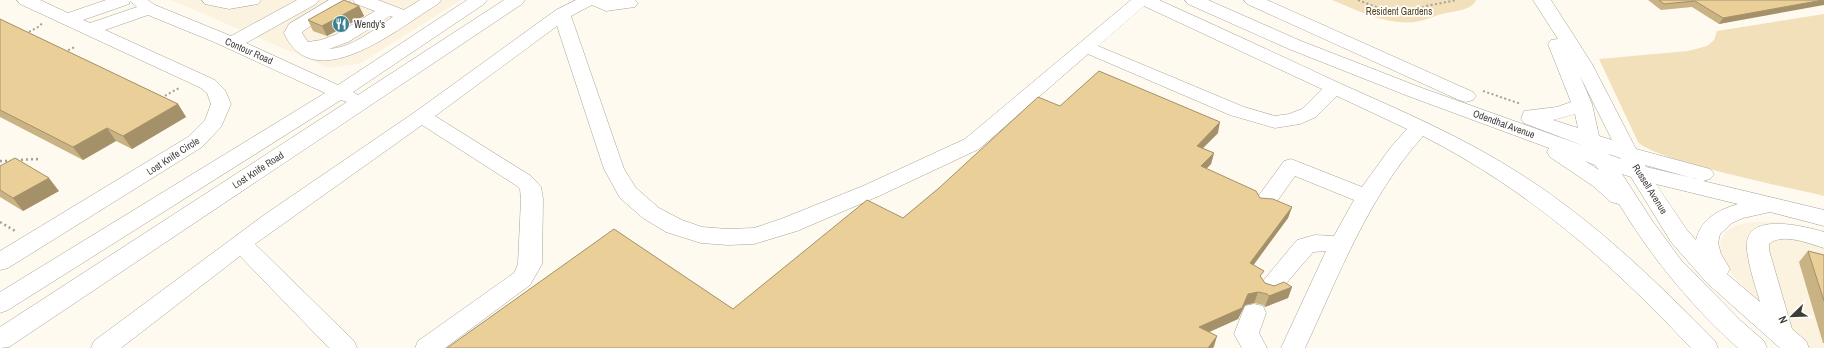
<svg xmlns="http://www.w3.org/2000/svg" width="1824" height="348" viewBox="0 0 1824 348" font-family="'Archivo Narrow',sans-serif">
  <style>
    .built { fill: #fcf2e0 }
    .green { fill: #f2e0bb }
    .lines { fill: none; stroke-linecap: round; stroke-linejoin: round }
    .minor-casing { stroke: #a9a398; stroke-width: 1 }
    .path-far1 { stroke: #a4a19a; stroke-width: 2; stroke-dasharray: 2 2.5; stroke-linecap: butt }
    .path { stroke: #a4a19a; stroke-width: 2.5; stroke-dasharray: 2 3; stroke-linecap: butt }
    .minor { fill: #fff; fill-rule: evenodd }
    .wall { fill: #c9b283 }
    .shaded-wall { fill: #a4916a }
    .building { fill: #eacf98; stroke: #a4916a }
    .labels { text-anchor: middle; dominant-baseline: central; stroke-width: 3.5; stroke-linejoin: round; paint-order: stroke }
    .park-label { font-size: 10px; fill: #564318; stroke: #fff }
    .poi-label { font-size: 10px; fill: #3e3c37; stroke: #fff; text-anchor: start }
    .street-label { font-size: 10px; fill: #3e3c37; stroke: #fff }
  </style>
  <rect width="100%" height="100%" fill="#fefaf0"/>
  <path class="built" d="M171,0H461L361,63L329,68Z
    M1753,222H1777L1824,230V348H1809L1748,292L1731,273L1721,255L1720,242L1726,231L1737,225Z"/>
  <path class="green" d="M1332,0H1476C1472,10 1456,11 1446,13C1435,15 1425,21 1414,22C1385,25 1359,11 1332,0Z
    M1824,14V196C1791,188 1656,161 1638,142L1599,59L1688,51L1707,46L1714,40L1717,31Z"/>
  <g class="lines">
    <g class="minor-casing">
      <path id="minor" d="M17,0H40L68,13L106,0H148L155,5L231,36L297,0H319L316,4L246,43L338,85L467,0H487L484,4L353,92L358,95L504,0H525L522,4L9,347L0,348V327L347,102L341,100L8,310L0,313V292L325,93L214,42L148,15L105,30L215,80L225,90L231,104L221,127L202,147L8,268L0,270V251L188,137L205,120L211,104L207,93L201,88L20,4ZM130,1L137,7L90,23L83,20L129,4Z
        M202,0H261L258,4L229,9L205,4Z
        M329,0H350L347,4L303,31L302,33L308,42L321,40L335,35L375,11L356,4L353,0H378L404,10L420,0H441L438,4C401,26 314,100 284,33L289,24ZM390,16L393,17C374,29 352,48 329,49L348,42Z
        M576,0H635L638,3L635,7L606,11L592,5L571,16L624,169L636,188L659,208L682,220L702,227L728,229L754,228L781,219L863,186L965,139L1131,0H1159C1219,27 1279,55 1339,83C1402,111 1465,138 1522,175C1594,221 1655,280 1715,341L1718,348H1691C1609,261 1530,191 1423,136C1367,199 1340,273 1305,348H1281L1326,251L1313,252L1278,293L1270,296L1262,293L1258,287L1297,240L1315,235L1334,236L1354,200L1295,176L1273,207L1265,209L1257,207L1254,202L1284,161L1291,159L1362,187L1391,147L1407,129L1337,96L1316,117L1300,124L1275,128L1230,115L1088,54L979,149L879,196L797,231L754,244L728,245L701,243L666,232L643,218L620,198L604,169L557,26L435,116L531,176L541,187L543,199L542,264L530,285L445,348H415L418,341L514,273L518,264L521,199L520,189L517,186L422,125L255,244L354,341L357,348H329L240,256L121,348H91L94,341L264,215L415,112L556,10ZM1144,6L1322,89L1302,109L1289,114L1275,116L1244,107L1098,46Z
        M1185,0H1208L1301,41L1422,88L1584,146L1524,123L1521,119L1524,111L1557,107L1571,102L1548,44L1551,40L1558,39L1533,0H1551L1592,64L1636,149L1710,169L1714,174L1710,179L1703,181L1824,210V226L1770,212L1743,218L1732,223L1720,234L1718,243L1721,254L1730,269L1727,274L1760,302C1756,288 1745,255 1747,242C1751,212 1807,227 1824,232V248C1810,244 1782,232 1769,244V250L1792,329L1806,341L1809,348H1780L1707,283L1671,242L1631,177L1622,174L1653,222L1681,260L1741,321L1764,341L1767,348H1738C1691,306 1652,258 1619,204L1611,202L1593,186L1550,157L1547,152L1549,148L1408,96L1289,49L1188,4ZM1580,76L1612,140L1599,136L1592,104ZM1575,114L1578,128L1553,120ZM1609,154L1620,158L1621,159L1610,155ZM1585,161L1595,165L1599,170ZM1645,165L1696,179H1697L1646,167ZM1656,184L1738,204C1718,210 1701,219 1696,240L1687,230Z
        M1244,0H1267L1473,92L1476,96L1473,100L1466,102L1459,100L1247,4Z
        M1254,304L1263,306L1266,313L1259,333L1267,348H1242L1234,334L1245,306Z"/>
    </g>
    <path class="path-far1" d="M1358,0L1384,10L1398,14L1412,12L1426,6L1457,0
      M25,34L40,26L42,23
      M64,52L75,47
      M1483,91L1521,104
      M161,98L179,88"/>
    <path class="path" d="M16,160L39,159
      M0,161H11
      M0,222L17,232"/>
    <use href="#minor" class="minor"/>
  </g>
  <path class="wall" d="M1648,0H1824L1719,24L1692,7L1661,10Z
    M359,6L364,16L327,36L313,31L308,20Z
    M0,19L178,104L186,117L132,149L116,141L83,160L0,117Z
    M1060,106L1218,133L1203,148L1214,153L1211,164L1206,169L1260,198L1292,207L1288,218L1253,265L1265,283L1274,286L1292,287L1288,298L1265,307L1263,305L1254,303L1245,305L1238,319L1209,332L1217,336L1214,347L733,309L903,218Z
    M0,166L59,191L23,211L0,197Z
    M1808,251L1824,255V343H1823L1799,262Z"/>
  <path class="shaded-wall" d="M1824,0V5L1719,24L1723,18Z
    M359,6L364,16L327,36L322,26Z
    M178,104L186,117L132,149L123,136Z
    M1220,122L1218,133L1194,157L1197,146Z
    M107,128L116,141L83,160L73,147Z
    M1214,153L1211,164L1198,177L1201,166Z
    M49,178L59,191L23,211L13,198Z
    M1292,207L1288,218L1247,274L1250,263Z
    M1292,287L1288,298L1265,307L1269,296Z
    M1258,292L1254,303L1245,305L1238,319L1196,338L1199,327L1248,294Z
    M1217,336L1213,348H1208Z"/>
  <path class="building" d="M344,0L359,6L322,26L308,20Z
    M1659,0H1823L1723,18L1695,1L1664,4Z
    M0,19L178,104L123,136L107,128L73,147L0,110Z
    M1099,71L1220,122L1197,146L1214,153L1201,166L1256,191L1260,198L1273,199L1292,207L1250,263L1264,271L1260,276L1265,283L1274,286L1284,282L1292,287L1269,296L1267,294L1258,292L1248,294L1242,308L1199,327L1217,336L1208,348H447L614,229L733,309L867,200L903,218L939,188L1038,97L1060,106Z
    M15,158L49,178L13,198L0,190V166Z
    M1808,251L1824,255V301Z"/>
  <defs>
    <g id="restaurant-disc" transform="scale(0.9)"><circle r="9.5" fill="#3e8291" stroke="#fff"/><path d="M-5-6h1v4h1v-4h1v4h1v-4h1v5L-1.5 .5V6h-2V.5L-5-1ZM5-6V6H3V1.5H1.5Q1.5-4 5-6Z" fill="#fff"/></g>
  </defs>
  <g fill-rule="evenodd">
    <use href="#restaurant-disc" x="341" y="24"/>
  </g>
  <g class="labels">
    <g class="park-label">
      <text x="1399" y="11">Resident Gardens</text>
    </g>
    <g class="poi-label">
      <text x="354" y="24">Wendy's</text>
    </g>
    <g class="street-label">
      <text transform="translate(249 51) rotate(24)">Contour Road</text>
      <text transform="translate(1504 124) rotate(20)">Odendhal Avenue</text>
      <text transform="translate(173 156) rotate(-33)">Lost Knife Circle</text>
      <text transform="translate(258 170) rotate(-33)">Lost Knife Road</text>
      <text transform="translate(1650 189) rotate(58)">Russell Avenue</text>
    </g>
  </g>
  <g transform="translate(1792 316) rotate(247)" stroke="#ffffff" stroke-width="3" paint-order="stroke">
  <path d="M0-3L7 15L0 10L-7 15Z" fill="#3e3c37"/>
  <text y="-6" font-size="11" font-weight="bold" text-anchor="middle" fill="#3e3c37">N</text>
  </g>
</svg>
